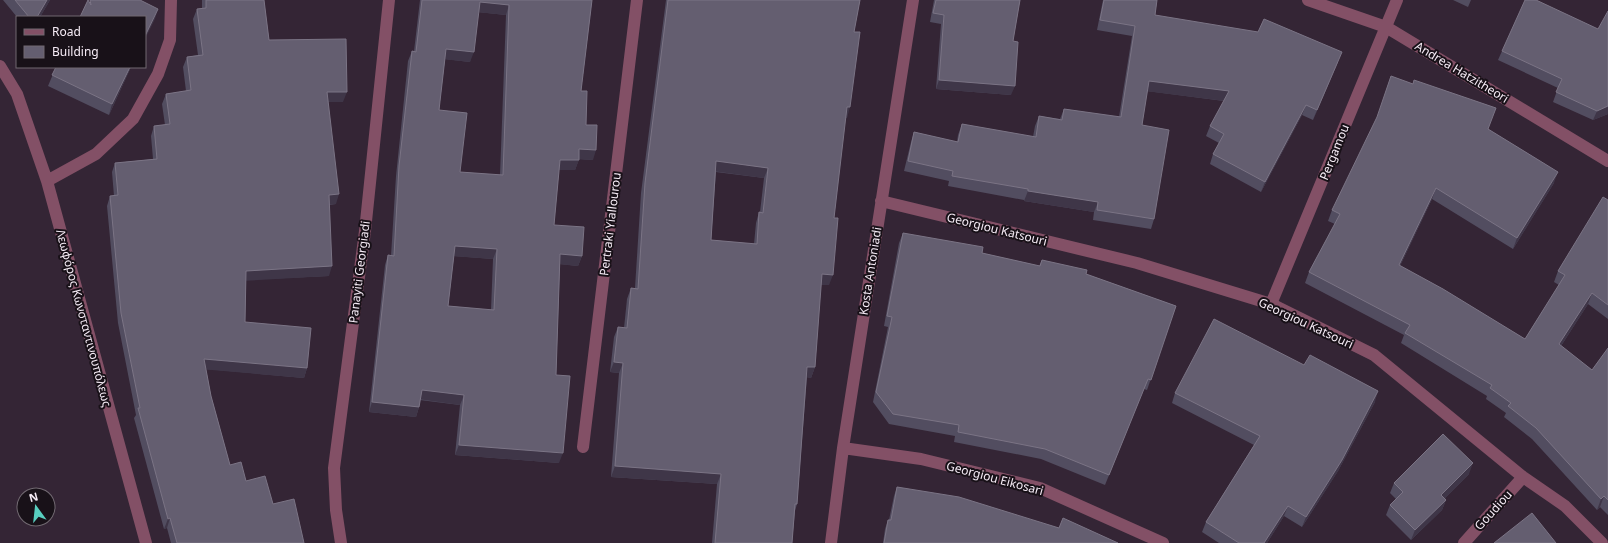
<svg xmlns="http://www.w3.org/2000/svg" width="1608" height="543" viewBox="0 0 1608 543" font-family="'Noto Sans',sans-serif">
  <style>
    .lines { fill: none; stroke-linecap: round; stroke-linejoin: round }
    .minor { stroke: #835066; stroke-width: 12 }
    .wall { fill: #524d60; fill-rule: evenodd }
    .shaded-wall { fill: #3f3648 }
    .building { fill: #645e70; stroke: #7b7485; fill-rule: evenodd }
    .labels { text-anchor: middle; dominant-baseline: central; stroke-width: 4; stroke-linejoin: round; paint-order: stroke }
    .street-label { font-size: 12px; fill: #f6ecf6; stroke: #181118 }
  </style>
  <rect width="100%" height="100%" fill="#342535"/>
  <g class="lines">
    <path class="minor" d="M1308,0L1386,27L1608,161
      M0,66L17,94L47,181L146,543
      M47,181L96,154L133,119L158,74L170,40L171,0
      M881,201L1137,263L1271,304L1374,355L1523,477L1565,506L1602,543
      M1271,304L1397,0
      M583,447L637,0
      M843,448L921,459L1040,488L1163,543
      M341,543L336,510L334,468L365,231L389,0
      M831,543L843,448L913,0
      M1464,543L1523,477"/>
  </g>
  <path class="wall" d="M3,0H50L40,17H17Z
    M202,0H264L269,40L343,102H328L336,204L329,205V276L246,280L245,322L307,368L304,378L206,369L211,396L230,465L246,481L273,504L304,543H171L167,528L164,529L134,418L136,415L118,323L107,206L110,196H114L112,172L115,163L153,159L151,136L154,126L165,125L162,104L166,94L186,91L183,67L187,57L198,55L193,19L197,9L202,8Z
    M420,0H592L581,91L586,125L593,160L579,159L575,170H559L554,225L582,256L578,266L560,264L556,375L559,463L455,455L460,405L420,400L419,407L416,417L369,412L385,265L388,255L391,256L396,176L408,61L412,51H414ZM478,12L506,15L500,175L460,172L439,110L445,59L470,62ZM454,256L493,259L491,310L448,306Z
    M666,0H860L854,32L847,118H845L834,218L829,285H821L815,367L811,378L807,377L797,504L795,511L792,543H712L717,484L611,477L619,373L610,372L614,337L618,327L624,328L627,299L631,288H635L641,193ZM716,172L764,178L760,212H759L756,223L754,244L711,240Z
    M934,0H1020L1013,41L1011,95L936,89L941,24L930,22Z
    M1103,0H1157L1155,15L1338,62L1313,120L1302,115L1261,192L1210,164L1213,154L1219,143L1206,136L1210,126L1224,101L1147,91L1142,125L1154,219L1151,229L1093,220L1094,212L1024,201V200L948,186L949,181L904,171L911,142L914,132L957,142L958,135L962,124L1033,137L1035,126L1039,116L1060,119L1064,109L1119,117L1132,36L1097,30Z
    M1453,0H1471L1468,7Z
    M1598,29L1608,114L1593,120L1553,102L1558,88L1498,60L1502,51Z
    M56,67H131L109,115L48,86Z
    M1488,129L1554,183L1513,249L1432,199L1400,266L1525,339L1559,285L1554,282L1558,271L1608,200V319L1588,304L1561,346L1592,370L1608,348V515L1600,507L1597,510L1532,439L1504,417L1506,413L1486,399L1487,396L1401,343L1404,335L1305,283L1309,272L1335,224L1328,221L1332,210Z
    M903,233L982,253L1039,266L1042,260L1086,274L1176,306L1147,390L1144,389L1105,485L1041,459L954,442L955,436L889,424L873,402L888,327L884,326L899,243Z
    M1175,393L1375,402L1338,471L1302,527L1284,516L1267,543H1219L1202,532L1206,522L1254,445L1172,403Z
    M1469,474L1445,498L1446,500L1442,510L1411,540L1386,515L1390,505L1396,499L1390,493L1394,483Z
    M897,487L1059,528L1118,543H883L885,529L888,520H889L894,496Z"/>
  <path class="shaded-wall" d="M47,0H50L40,17H37Z
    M480,2L509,5L506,15L476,12Z
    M158,9L155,19L145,39V36Z
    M446,49L474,52L470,62L442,59Z
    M1342,52L1338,62L1313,120L1317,110Z
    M130,67H131L109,115L112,104Z
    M939,80L1015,86L1011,95L936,89Z
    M1149,81L1229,91L1225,101L1145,91Z
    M327,92H347L343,102H323Z
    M1306,105L1302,115L1261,192L1265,182Z
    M1608,106V114L1593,120L1597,111Z
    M847,107H850L847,118L843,117Z
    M579,149L596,150L593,160L576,159Z
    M560,160H579L575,170H556Z
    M716,161L768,168L764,178L712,171Z
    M1558,172L1554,183L1513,249L1517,238Z
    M1436,188L1432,199L1395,276L1399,265Z
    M1028,191L1098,202L1094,212L1024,201Z
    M339,194L336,204L325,205L329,195Z
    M455,246L497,249L493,259L451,256Z
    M560,254L582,256L578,266L557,264Z
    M332,266L329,276L242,281L246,271Z
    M822,274L833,275L829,285H818Z
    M1592,293L1588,304L1555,355L1559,344Z
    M204,359L307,368L304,378L200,369Z
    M614,362L623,363L619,373L610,372Z
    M807,367H815L811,378L803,377Z
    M422,390L464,395L460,405L418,399Z
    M1378,391L1375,402L1338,471L1302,527L1306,517Z
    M372,402L419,407L416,417L369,412Z
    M459,445L563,453L559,463L455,455Z
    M1473,463L1469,474L1438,505L1441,495Z
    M615,466L721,474L717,484L611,477Z
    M1604,496L1600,507L1597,510L1601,499Z
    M1446,500L1442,510L1411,540L1415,530Z
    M1288,506L1284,516L1267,543H1264Z
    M170,518L167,528L164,529L168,519Z"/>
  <path class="building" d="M15,0H47L37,17H29Z
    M88,0L91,5L90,0H140L158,9L145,36V17H80Z
    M206,0H264L269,40L346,39L347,92H327L339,194L329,195L332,266L246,271L245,322L311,328L307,368L204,359L211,396L230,465L241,462L246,481L265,476L273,504L294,499L304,543H177L170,518L168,519L138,408H140L121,313L110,196L118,195L115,163L157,159L154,126L170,124L166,94L191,90L187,57L203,55L197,9L206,8Z
    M422,0H592L581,91H587L586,125H597L596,150L579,149V160H560L554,225L584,227L582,256L560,254L556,375L570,376L563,453L459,445L464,395L422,390L419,407L372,402L388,255L394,256L399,166L412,51L416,52ZM480,2L509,5L503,175L460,172L467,113L439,110L446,49L474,52ZM455,246L497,249L494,310L448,306Z
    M668,0H860L854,32H860L850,107H847L834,218H838L833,275L822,274L815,367H807L797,504H795L792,543H715L721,474L615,466L623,363L614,362L618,327L627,328L631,288L638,289L645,183ZM716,161L768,168L763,213L759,212L757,244L711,240Z
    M936,0H1020L1013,41L1018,42L1015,86L939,80L944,15L933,13Z
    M1104,0H1157L1155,15L1258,32L1264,19L1342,52L1317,110L1306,105L1265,182L1213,154L1224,134L1210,126L1229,91L1149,81L1142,125L1169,130L1154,219L1097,210L1098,202L1028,191V189L952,176L953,171L908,161L914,132L958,142L962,124L1036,137L1039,116L1062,120L1064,109L1121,117L1135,26L1100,20Z
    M1525,0H1536L1598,29L1608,11V106L1597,111L1556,92L1562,79L1502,51Z
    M56,67H130L112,104L52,75Z
    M1391,76L1413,84L1414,80L1496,108L1488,129L1558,172L1517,238L1436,188L1399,265L1443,289L1525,339L1565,275L1558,271L1603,197L1608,200V305L1592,293L1559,344L1592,370L1608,348V500L1604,496L1601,499L1536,428L1508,406L1511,403L1490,388L1492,385L1405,333L1410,325L1309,272L1340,214L1332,210L1377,117Z
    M903,233L983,247L982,253L1040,266L1042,260L1087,270L1086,274L1176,306L1151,380L1148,379L1109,475L1045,449L958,432L959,425L893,414L876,392L892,317L887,316Z
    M1214,319L1304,365L1310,355L1378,391L1342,460L1306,517L1288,506L1264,543H1239L1206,522L1260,436L1175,393Z
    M1443,434L1473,463L1441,495L1446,500L1415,530L1390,505L1403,492L1394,483Z
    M897,487L959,497L1059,528L1063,518L1118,543H884L888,520H891Z
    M1532,513L1556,543H1494Z"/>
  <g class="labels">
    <g class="street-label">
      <text transform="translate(1462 72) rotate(31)">Andrea Hatzitheori</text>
      <text transform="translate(1334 152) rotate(-68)">Pergamou</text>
      <text transform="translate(610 224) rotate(-83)">Pertraki Yiallourou</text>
      <text transform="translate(997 229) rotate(14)">Georgiou Katsouri</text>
      <text transform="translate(870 271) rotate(-81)">Kosta Antoniadi</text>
      <text transform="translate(359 272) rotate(-83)">Panayiti Georgiadi</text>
      <text transform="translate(84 318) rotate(75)">Λεωφόρος Κωνσταντινουπόλεως</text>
      <text transform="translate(1306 323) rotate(25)">Georgiou Katsouri</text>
      <text transform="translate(995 478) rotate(15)">Georgiou Eikosari</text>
      <text transform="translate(1493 510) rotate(-48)">Goudiou</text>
    </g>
  </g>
  <rect x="16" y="16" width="130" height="52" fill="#181118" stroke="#716971"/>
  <rect x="24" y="29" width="20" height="6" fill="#835066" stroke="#716971"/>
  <text x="52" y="36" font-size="12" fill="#f6ecf6">Road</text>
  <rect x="24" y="46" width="20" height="12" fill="#645e70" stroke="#716971"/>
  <text x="52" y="56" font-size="12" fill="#f6ecf6">Building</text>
  <g transform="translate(36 507) rotate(345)"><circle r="19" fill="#181118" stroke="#716971"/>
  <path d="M0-3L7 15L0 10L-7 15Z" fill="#58cebf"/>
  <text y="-6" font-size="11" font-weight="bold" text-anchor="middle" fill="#f6ecf6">N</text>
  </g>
</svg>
